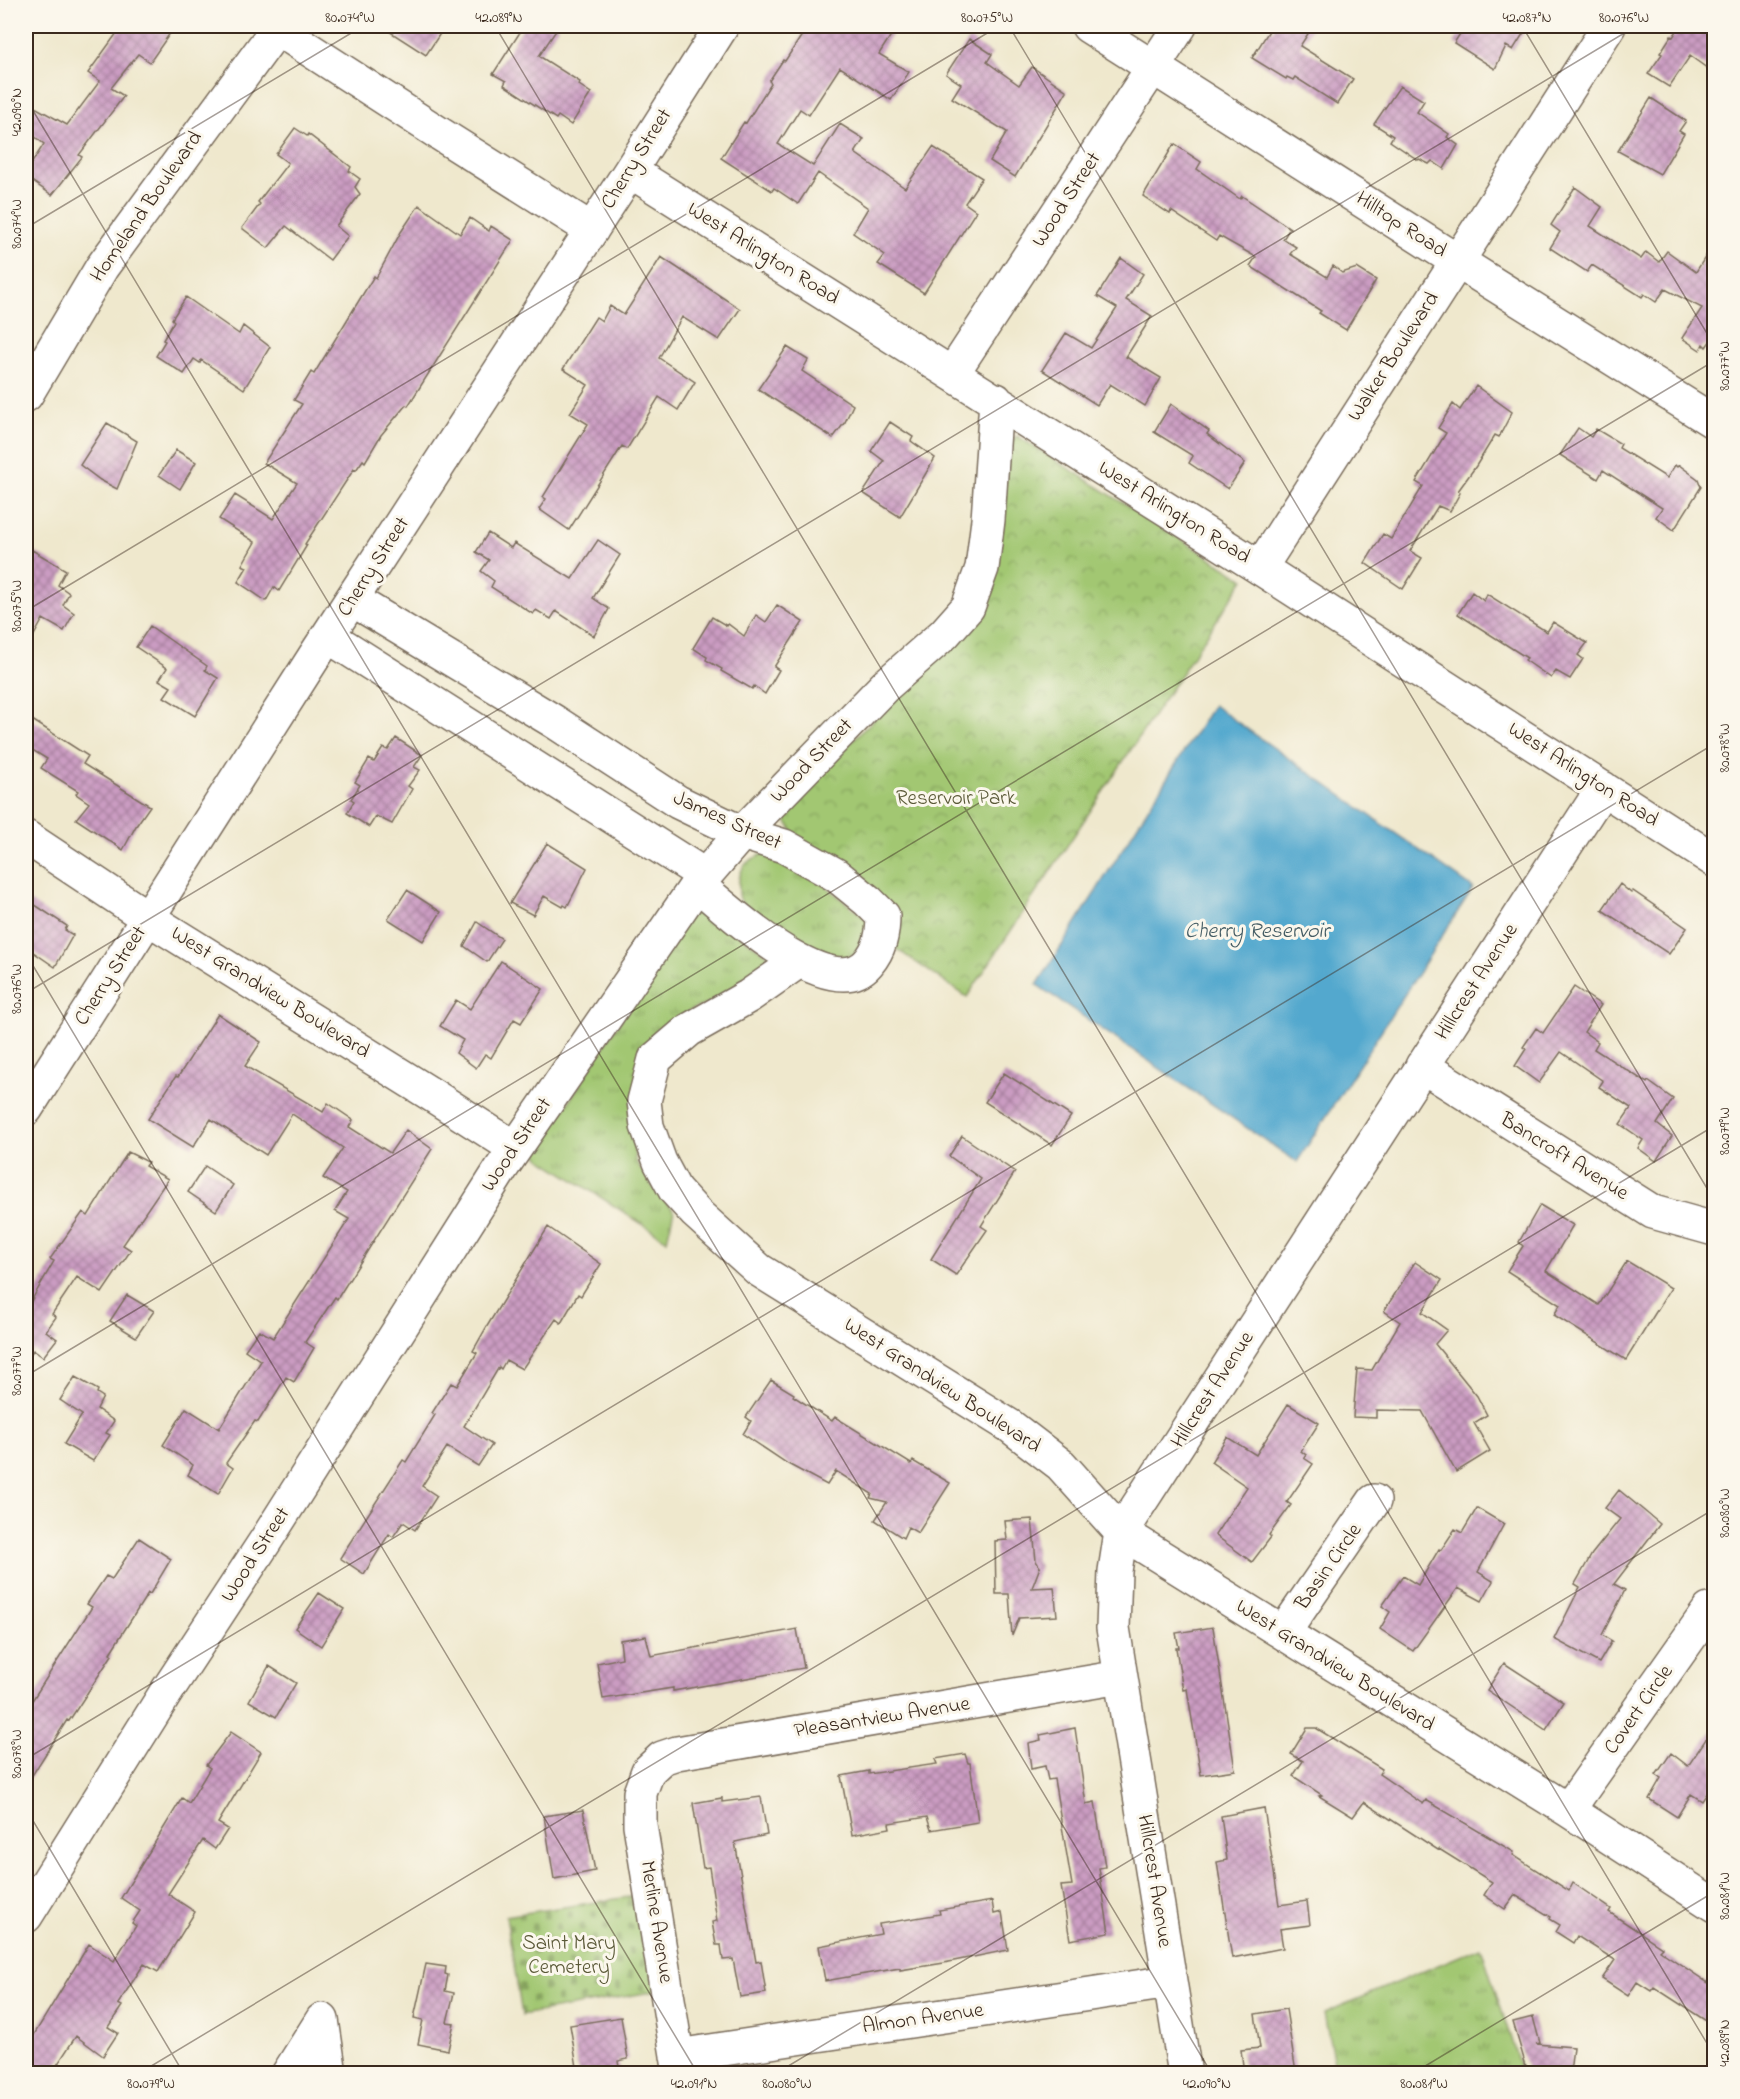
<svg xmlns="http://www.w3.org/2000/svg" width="1740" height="2099" viewBox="0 0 1740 2099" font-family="'Indie Flower',sans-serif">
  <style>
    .grass { fill: url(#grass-tufts); stroke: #6e7848; stroke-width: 1.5 }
    .cemetery { fill: url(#cemetery-stones); stroke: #6e7848; stroke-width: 1.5 }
    .park { fill: url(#park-crowns); stroke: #6e7848; stroke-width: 1.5 }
    .water { fill: #52a8ce; stroke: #466976; stroke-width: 1.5 }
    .building { fill: url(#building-cross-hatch) }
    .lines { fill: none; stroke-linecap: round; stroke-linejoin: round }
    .minor-casing { stroke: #7a6c5b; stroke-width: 36 }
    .minor { stroke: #fff; stroke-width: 33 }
    .ticks { fill: none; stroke: #3b2a1e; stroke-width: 1.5; stroke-opacity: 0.45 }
    .labels { text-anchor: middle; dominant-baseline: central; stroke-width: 6; stroke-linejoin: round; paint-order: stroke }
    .street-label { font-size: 21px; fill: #3b2a1e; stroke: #fbf7ec }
    .park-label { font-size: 21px; fill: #5a5937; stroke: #fbf7ec }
    .water-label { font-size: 22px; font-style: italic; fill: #445c64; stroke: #fbf7ec }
    .neatline { fill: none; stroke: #3b2a1e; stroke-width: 2 }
    .ticks-label { font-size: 15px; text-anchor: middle; fill: #3b2a1e }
  </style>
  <defs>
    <pattern id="grass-tufts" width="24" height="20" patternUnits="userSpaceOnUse" patternTransform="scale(1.5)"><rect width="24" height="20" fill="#a2c772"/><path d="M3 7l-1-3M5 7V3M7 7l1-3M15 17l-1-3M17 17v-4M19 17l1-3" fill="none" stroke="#85a25d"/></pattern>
    <pattern id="cemetery-stones" width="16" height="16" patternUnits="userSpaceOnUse" patternTransform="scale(1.5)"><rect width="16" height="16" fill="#a2c772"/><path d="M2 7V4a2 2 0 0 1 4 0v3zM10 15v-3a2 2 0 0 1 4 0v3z" fill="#85a25d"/></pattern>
    <pattern id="park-crowns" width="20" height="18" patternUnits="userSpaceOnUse" patternTransform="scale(1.5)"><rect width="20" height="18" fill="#a2c772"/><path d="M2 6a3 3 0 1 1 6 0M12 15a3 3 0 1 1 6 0" fill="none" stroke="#85a25d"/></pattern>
    <pattern id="building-cross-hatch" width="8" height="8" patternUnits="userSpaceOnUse" patternTransform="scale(1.5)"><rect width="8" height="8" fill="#cb9cc2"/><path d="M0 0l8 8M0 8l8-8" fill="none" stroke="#a67f9d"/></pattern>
  </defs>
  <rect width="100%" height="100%" fill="#fbf7ec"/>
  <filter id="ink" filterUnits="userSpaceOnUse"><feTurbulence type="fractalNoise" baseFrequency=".0167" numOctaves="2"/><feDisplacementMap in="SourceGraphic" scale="12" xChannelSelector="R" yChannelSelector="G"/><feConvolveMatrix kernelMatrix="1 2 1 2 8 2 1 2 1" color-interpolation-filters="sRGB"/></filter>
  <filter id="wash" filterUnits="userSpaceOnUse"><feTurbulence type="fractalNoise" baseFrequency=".008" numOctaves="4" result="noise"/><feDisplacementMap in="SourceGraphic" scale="24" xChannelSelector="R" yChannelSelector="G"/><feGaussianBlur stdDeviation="1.35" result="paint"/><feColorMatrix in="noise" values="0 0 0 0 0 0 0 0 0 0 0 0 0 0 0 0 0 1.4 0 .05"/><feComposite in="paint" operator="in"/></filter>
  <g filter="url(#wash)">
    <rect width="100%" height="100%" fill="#efe8cd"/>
    <path class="grass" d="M763,854L795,861L872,924L868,951L833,962C810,949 750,921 740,899C738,894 739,885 739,880C742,863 748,861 763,854Z
      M703,911L768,955L769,966L728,996L691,1010L659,1037L631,1113L635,1160L655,1190L674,1210L667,1240L541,1159L536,1154L611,1035L691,914Z
      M1481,1947L1522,2073H1336L1324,2013Z"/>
    <path class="cemetery" d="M641,1895L657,1991L522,2015L506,1916Z"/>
    <path class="park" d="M1017,436L1244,579L967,997L895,948L797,839L784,817L785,806L963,633L1004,448Z"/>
    <path class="water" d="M1213,705L1473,888L1297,1162L1037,985Z"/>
    <g id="blocks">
      <path class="building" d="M122,26H175L150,62L138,54L111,88L124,96L79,155L82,157L52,195L26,177V172L44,144L26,130V102L67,125L100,81L88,73Z
        M381,26H445L426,55Z
        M524,26H559L539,56L580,82L579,85L591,93L571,125L558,116L556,119L504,85L506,81L493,74Z
        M808,26H897L879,54L909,72L891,100L840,67L809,115L800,109L778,144L813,166L840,124L864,139L855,153L905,188L933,147L982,178L965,203L976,211L924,293L878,264L885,255L853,233L868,208L818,173L798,204L774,188L772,191L721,158L744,122L746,123L771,83L769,81L783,60L785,61Z
        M1276,26H1313L1300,46L1353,79L1337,104L1295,77L1293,80L1287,77L1286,79L1252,58L1270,29L1273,31Z
        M1465,26H1528L1513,50L1506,46L1495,69L1454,43Z
        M1680,26H1704L1714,32V73L1690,56L1669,87L1648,74L1662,54L1660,53L1671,36L1673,37Z
        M969,39L992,54L987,62L1019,85L1032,67L1067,91L1015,177L990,161L1007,132L952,98L961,84L946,74Z
        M1400,86L1424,101L1417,112L1449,134L1447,137L1458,145L1444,169L1432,161L1429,164L1419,159L1418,160L1390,141L1393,136L1374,124Z
        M1651,98L1686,121L1679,131L1684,134L1660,174L1618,151Z
        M295,128L307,136L308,134L351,167L349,171L360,179L355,187L360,194L336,226L348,236L330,260L286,226L268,248L242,228L260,204L258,202L288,163L276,154Z
        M1174,144L1201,162L1197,169L1240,199L1242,196L1290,228L1283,239L1296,247L1290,254L1327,277L1333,266L1342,273L1357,268L1376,280L1346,330L1319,313L1321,311L1250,266L1256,257L1219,236L1216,241L1171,211L1170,214L1143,196Z
        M1575,187L1602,207L1590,226L1641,259L1646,252L1659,262L1667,251L1696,272L1714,243V336L1706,347L1703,344L1700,350L1682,338L1702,308L1665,289L1656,302L1644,294L1642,297L1592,265L1587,272L1550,248L1560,232L1551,225Z
        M419,205L460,234L470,218L489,231L491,226L513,240L408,406L406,405L381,435L365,462L363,460L356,470L354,469L305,544L307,545L279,591L274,587L266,601L238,582L247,567L242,565L255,542L219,519L235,495L273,519L297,483L264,463L302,404L294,400L311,372L314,374L374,276L376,278L401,232Z
        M661,257L740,309L719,340L682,317L659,358L695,382L678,410L659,397L627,449L622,446L569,530L539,509L546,499L543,497L588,424L570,413L588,385L563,369L596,317L602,321L610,306L624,315Z
        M1121,258L1143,274L1126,300L1152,316L1126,357L1161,378L1145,406L1110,384L1097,405L1042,370L1066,333L1091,348L1117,308L1097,296Z
        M186,297L239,334L243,326L270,347L244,389L201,360L200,363L194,359L184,374L156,356L165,341L163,340L174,321L172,319Z
        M787,347L808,360L802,371L853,405L845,422L833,438L758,389Z
        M1476,386L1512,412L1499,437L1495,435L1476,466L1458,491L1460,493L1450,511L1438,506L1410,551L1422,558L1403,589L1365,563L1383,534L1391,539L1423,486L1416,482L1446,433L1438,428L1453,404L1460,410Z
        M1171,404L1209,431L1207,434L1245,463L1228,489L1189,463L1193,456L1154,432Z
        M890,422L913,437L911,441L935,458L900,517L863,493L884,461L871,451Z
        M107,423L137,441L117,489L100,480L80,465Z
        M1578,428L1591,437L1596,429L1621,444L1619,448L1667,478L1675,465L1677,467L1679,465L1698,479L1701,487L1674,530L1656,517L1662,508L1603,470L1598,479L1560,455Z
        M176,450L196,462L180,489L159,475Z
        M488,533L511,548L514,543L572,579L598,540L620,555L593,598L609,609L594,636L556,611L551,619L536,610L533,614L491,587L494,581L481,571L489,560L476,552Z
        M32,550L66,570L58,585L69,593L63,605L74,613L64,631L43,619L26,650V562Z
        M1472,592L1484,601L1487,594L1547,632L1553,622L1587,643L1578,655L1583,659L1570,679L1556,671L1551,678L1525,660L1527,658L1458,614Z
        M777,605L803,622L774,667L779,670L765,694L754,686L752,689L721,671L722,669L706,660L707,657L693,648L712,617L727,626L728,624L744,636L756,615L766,622Z
        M150,626L207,666L205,670L218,678L195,716L164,697L171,687L159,680L167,668L136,647Z
        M26,716L88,756L83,764L150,806L136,826L123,850L76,819L89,803L76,794L78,791L41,768L47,759L26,746Z
        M396,738L422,755L414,767L420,770L408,786L412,789L392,824L376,816L369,827L347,813L354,801L351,799L360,785L355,782L369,759L374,762L383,748L388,750Z
        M547,843L587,868L567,907L564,905L563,907L544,896L533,915L510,903Z
        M1620,884L1631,893L1633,891L1687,928L1669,954L1602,910Z
        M407,890L441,912L423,941L388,919Z
        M26,899L67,926L65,930L73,935L55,967L26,947Z
        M477,922L502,939L487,962L464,946Z
        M501,961L543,989L521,1023L514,1019L491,1058L485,1054L476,1068L456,1053L463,1040L440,1026L456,1000L470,1009Z
        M1574,987L1601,1005L1584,1032L1598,1042L1594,1049L1647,1083L1648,1081L1673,1099L1657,1124L1672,1136L1656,1161L1638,1148L1643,1140L1620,1124L1631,1108L1599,1087L1603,1081L1561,1052L1539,1083L1515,1066L1526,1049L1523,1047L1536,1028L1543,1033Z
        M218,1014L261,1042L245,1066L323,1112L328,1103L353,1120L349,1127L390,1153L406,1130L432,1149L337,1299L335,1297L305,1342L314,1348L294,1382L286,1377L258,1422L255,1421L226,1463L233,1468L218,1494L188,1475L193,1465L163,1445L186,1408L219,1429L261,1361L245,1350L259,1330L273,1338L349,1219L335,1211L347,1192L323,1178L343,1148L292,1114L266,1155L211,1119L193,1147L148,1119L176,1076L178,1077Z
        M1004,1073L1071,1116L1052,1145L985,1102Z
        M962,1136L1015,1172L981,1226L987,1230L956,1275L931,1259L981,1179L949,1156Z
        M128,1152L148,1162L145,1166L168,1179L123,1245L131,1250L102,1293L77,1277L52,1314L56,1317L46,1331L57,1339L43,1357L33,1350L26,1361V1310L54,1261L50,1259L83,1212L88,1216Z
        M205,1166L233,1185L216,1211L188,1192Z
        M1540,1205L1573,1225L1546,1271L1599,1305L1627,1261L1671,1288L1626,1360L1554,1315L1560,1305L1507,1271L1523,1246L1519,1242Z
        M548,1227L601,1264L581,1296L578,1294L561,1323L556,1319L522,1369L506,1360L501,1369L499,1367L464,1426L492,1445L478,1466L447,1447L422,1486L437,1496L415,1530L403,1522L393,1537L389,1534L364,1574L340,1558L403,1460L406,1462L435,1415L432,1413L451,1383L457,1386L477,1353L473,1351L486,1328Z
        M1415,1262L1442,1280L1422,1312L1447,1330L1435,1344L1477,1396L1487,1415L1474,1423L1490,1451L1456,1472L1422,1411L1376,1410V1418L1353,1417L1357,1369L1372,1370L1400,1322L1384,1311Z
        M127,1295L154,1311L136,1337L110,1321Z
        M75,1377L98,1390L97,1393L103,1397L97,1409L114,1421L106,1433L110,1435L93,1461L64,1444L82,1415L60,1400Z
        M771,1380L794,1394L793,1396L832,1421L835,1417L911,1464L913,1461L950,1483L918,1533L908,1527L903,1538L875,1520L887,1502L870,1498L872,1494L836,1471L827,1485L788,1464L743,1434L751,1421L746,1417Z
        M1288,1404L1319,1423L1301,1451L1306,1455L1304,1458L1313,1464L1287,1502L1291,1505L1269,1535L1271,1537L1252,1562L1215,1535L1247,1487L1211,1462L1227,1437L1256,1455Z
        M1619,1490L1660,1524L1614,1584L1625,1590L1602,1635L1612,1641L1599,1663L1554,1639L1580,1587L1575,1584L1592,1554L1620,1519L1605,1508Z
        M1477,1508L1504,1524L1478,1572L1493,1581L1482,1601L1458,1588L1413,1651L1380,1629L1390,1612L1382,1606L1403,1576L1418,1585L1439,1549L1441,1550L1455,1529L1462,1533Z
        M1032,1519L1036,1561L1040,1567L1032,1588L1054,1587L1057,1616L1019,1618L1012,1636L1009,1594H996L995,1541L1007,1540L1005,1521Z
        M139,1538L171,1559L150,1594L148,1593L110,1653L112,1655L69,1721L67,1720L26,1785V1710L92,1607L87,1604L106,1576L112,1579Z
        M319,1593L344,1609L321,1646L295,1628Z
        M1213,1627L1235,1770L1201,1775L1187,1689L1183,1690L1176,1648H1179L1176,1633Z
        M797,1629L804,1668L673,1691V1688L603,1699L597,1663L622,1658L620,1640L646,1636L651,1656Z
        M1504,1663L1564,1702L1546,1730L1487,1690Z
        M269,1666L296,1683L276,1717L249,1701Z
        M1714,1727V1783L1702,1801L1691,1794L1677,1817L1649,1799L1661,1778L1656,1775L1671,1753L1688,1766Z
        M1075,1728L1086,1804L1095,1802L1105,1867L1099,1868L1109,1933L1070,1940L1061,1886L1072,1885L1054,1779L1048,1780L1045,1766L1031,1769L1028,1743L1041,1740L1040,1735Z
        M1307,1728H1316L1382,1769L1379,1774L1423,1804L1426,1800L1514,1852L1513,1855L1569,1891L1573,1883L1611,1909L1609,1912L1662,1947L1659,1950L1714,1987V2026L1654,1987L1651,1991L1637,1982L1628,1996L1602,1979L1615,1960L1577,1936L1573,1943L1556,1932L1560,1925L1550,1919L1551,1917L1515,1895L1505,1909L1484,1895L1492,1882L1439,1849L1438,1850L1364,1802L1353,1817L1319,1796L1322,1795L1293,1776L1303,1761L1291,1754Z
        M231,1732L261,1752L218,1823L228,1829L215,1849L203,1840L168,1894L195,1912L158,1972L144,1964L118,2004L122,2006L108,2027L118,2033L103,2056L76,2036L52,2073H26V2048L89,1944L114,1961L136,1926L132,1923L140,1911L121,1898L182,1798L189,1803L210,1768L206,1765Z
        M965,1754L968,1763H970L978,1822L931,1830L927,1817L889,1823L890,1828L852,1835L841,1776L869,1771V1774L937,1764L935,1759Z
        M761,1797L767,1835L735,1842L756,1962L761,1961L766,1993L740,1997L733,1959L723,1960L721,1945H716L712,1922L717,1921L709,1867L703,1868L693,1803L722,1798V1802Z
        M1264,1808L1279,1905L1307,1901L1310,1925L1280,1929L1283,1948L1232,1958L1217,1862L1227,1860L1221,1816Z
        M583,1810L595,1871L554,1879L544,1816Z
        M992,1901L994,1914L1002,1912L1008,1950L944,1963L900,1970V1968L825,1981L819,1946L881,1934L879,1924L940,1914L939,1910Z
        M426,1964L446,1967L445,1974L448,1975L445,1991L454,1993L447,2022L454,2023L448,2050L418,2044L423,2020L414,2018Z
        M1286,2009L1296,2073H1244L1241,2050L1260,2048L1255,2014Z
        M621,2017L628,2059L618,2061L620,2073H578L570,2025Z
        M1533,2017L1540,2043L1536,2044L1573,2047L1570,2073H1528L1513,2022Z"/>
    </g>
  </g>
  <g filter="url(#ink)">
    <use href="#blocks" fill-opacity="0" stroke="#7a6c5b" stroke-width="1.5"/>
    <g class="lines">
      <g class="minor-casing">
        <path id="minor" d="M273,26L437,132L592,230
          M1088,26L1457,261L1714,422
          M630,171L1260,568L1714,860
          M952,374L1180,26
          M26,395L102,267L279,26
          M1260,568L1609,26
          M353,600L555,722L678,802L742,833L784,846L836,875L868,901L883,916C883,934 880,949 868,963C831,1006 726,909 697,884
          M328,636L704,875
          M26,837L148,918L429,1093L515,1148
          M799,961L749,996L689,1030L655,1059L644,1101L647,1126L660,1162L675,1190L696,1213L759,1270L1010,1426L1061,1465L1121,1532L1568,1810L1714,1905
          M1422,1066L1653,1212L1714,1229
          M26,1109L316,654L630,171L722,26
          M1284,1632L1374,1501
          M1568,1810L1709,1610
          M26,1916L165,1694L266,1540L501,1169L696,886L742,833L811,762L885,686L944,634L968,607L982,568L988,520L996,400
          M322,2020L330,2074
          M677,2056L1170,1982
          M288,2074L322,2020
          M680,2074L640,1825V1793L648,1771L662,1758L677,1753L1120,1677
          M1185,2074L1113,1628L1115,1571L1121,1532L1603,788"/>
      </g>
      <use href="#minor" class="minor"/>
    </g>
  </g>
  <path class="ticks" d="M495,26L1714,2055M1009,26L1714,1200M1522,26L1714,345M26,99L1212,2074M26,228L363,26M26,611L999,26M26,954L698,2074M26,993L1636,26M26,1376L1714,361M26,1759L1714,744M26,1809L184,2074M138,2074L1714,1126M775,2074L1714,1509M1412,2074L1714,1892"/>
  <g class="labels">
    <g class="street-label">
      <text transform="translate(637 159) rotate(-58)">Cherry Street</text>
      <text transform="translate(1067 200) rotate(-57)">Wood Street</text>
      <text transform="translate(147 207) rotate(-55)">Homeland Boulevard</text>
      <text transform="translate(1401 225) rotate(33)">Hilltop Road</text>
      <text transform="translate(763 254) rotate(32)">West Arlington Road</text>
      <text transform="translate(1394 357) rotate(-57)">Walker Boulevard</text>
      <text transform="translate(1174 513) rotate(32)">West Arlington Road</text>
      <text transform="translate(374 567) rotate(-57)">Cherry Street</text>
      <text transform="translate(812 761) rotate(-46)">Wood Street</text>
      <text transform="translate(1583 775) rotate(33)">West Arlington Road</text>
      <text transform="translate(727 821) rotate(24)">James Street</text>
      <text transform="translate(111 976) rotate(-57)">Cherry Street</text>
      <text transform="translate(1477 982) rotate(-57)">Hillcrest Avenue</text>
      <text transform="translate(270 993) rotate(32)">West Grandview Boulevard</text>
      <text transform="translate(517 1145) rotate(-56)">Wood Street</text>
      <text transform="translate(1564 1157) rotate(32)">Bancroft Avenue</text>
      <text transform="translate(942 1386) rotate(33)">West Grandview Boulevard</text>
      <text transform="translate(1213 1390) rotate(-57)">Hillcrest Avenue</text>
      <text transform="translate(256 1555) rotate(-57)">Wood Street</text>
      <text transform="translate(1329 1567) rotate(-55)">Basin Circle</text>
      <text transform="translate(1335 1666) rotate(32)">West Grandview Boulevard</text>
      <text transform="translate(1639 1710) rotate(-55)">Covert Circle</text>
      <text transform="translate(882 1718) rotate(-9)">Pleasantview Avenue</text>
      <text transform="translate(1154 1881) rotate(81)">Hillcrest Avenue</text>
      <text transform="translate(656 1922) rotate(81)">Merline Avenue</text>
      <text transform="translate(923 2019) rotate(-8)">Almon Avenue</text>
    </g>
    <g class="park-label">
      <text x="956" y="799">Reservoir Park</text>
      <text x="569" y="1944">Saint Mary<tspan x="569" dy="24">Cemetery</tspan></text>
    </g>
    <g class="water-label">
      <text x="1257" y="932">Cherry Reservoir</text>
    </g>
  </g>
  <rect width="1740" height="2099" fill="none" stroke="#fbf7ec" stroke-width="66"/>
  <rect x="33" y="33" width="1674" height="2033" class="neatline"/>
  <g class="ticks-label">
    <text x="350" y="22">80.074°W</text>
    <text x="499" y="22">42.089°N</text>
    <text x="987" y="22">80.075°W</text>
    <text x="1527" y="22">42.087°N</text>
    <text x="1624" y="22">80.076°W</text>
    <text transform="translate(16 112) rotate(-90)" y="5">42.090°N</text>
    <text transform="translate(16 224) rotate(-90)" y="5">80.074°W</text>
    <text transform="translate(1724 366) rotate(-90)" y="5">80.077°W</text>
    <text transform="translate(16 606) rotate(-90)" y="5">80.075°W</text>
    <text transform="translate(1724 748) rotate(-90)" y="5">80.078°W</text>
    <text transform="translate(16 989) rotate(-90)" y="5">80.076°W</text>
    <text transform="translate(1724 1131) rotate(-90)" y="5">80.079°W</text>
    <text transform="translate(16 1371) rotate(-90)" y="5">80.077°W</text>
    <text transform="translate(1724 1513) rotate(-90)" y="5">80.080°W</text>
    <text transform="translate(16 1754) rotate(-90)" y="5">80.078°W</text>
    <text transform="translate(1724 1896) rotate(-90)" y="5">80.081°W</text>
    <text transform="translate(1724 2043) rotate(-90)" y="5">42.089°N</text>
    <text x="151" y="2088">80.079°W</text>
    <text x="694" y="2088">42.091°N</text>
    <text x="787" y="2088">80.080°W</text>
    <text x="1207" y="2088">42.090°N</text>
    <text x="1424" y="2088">80.081°W</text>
  </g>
</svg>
